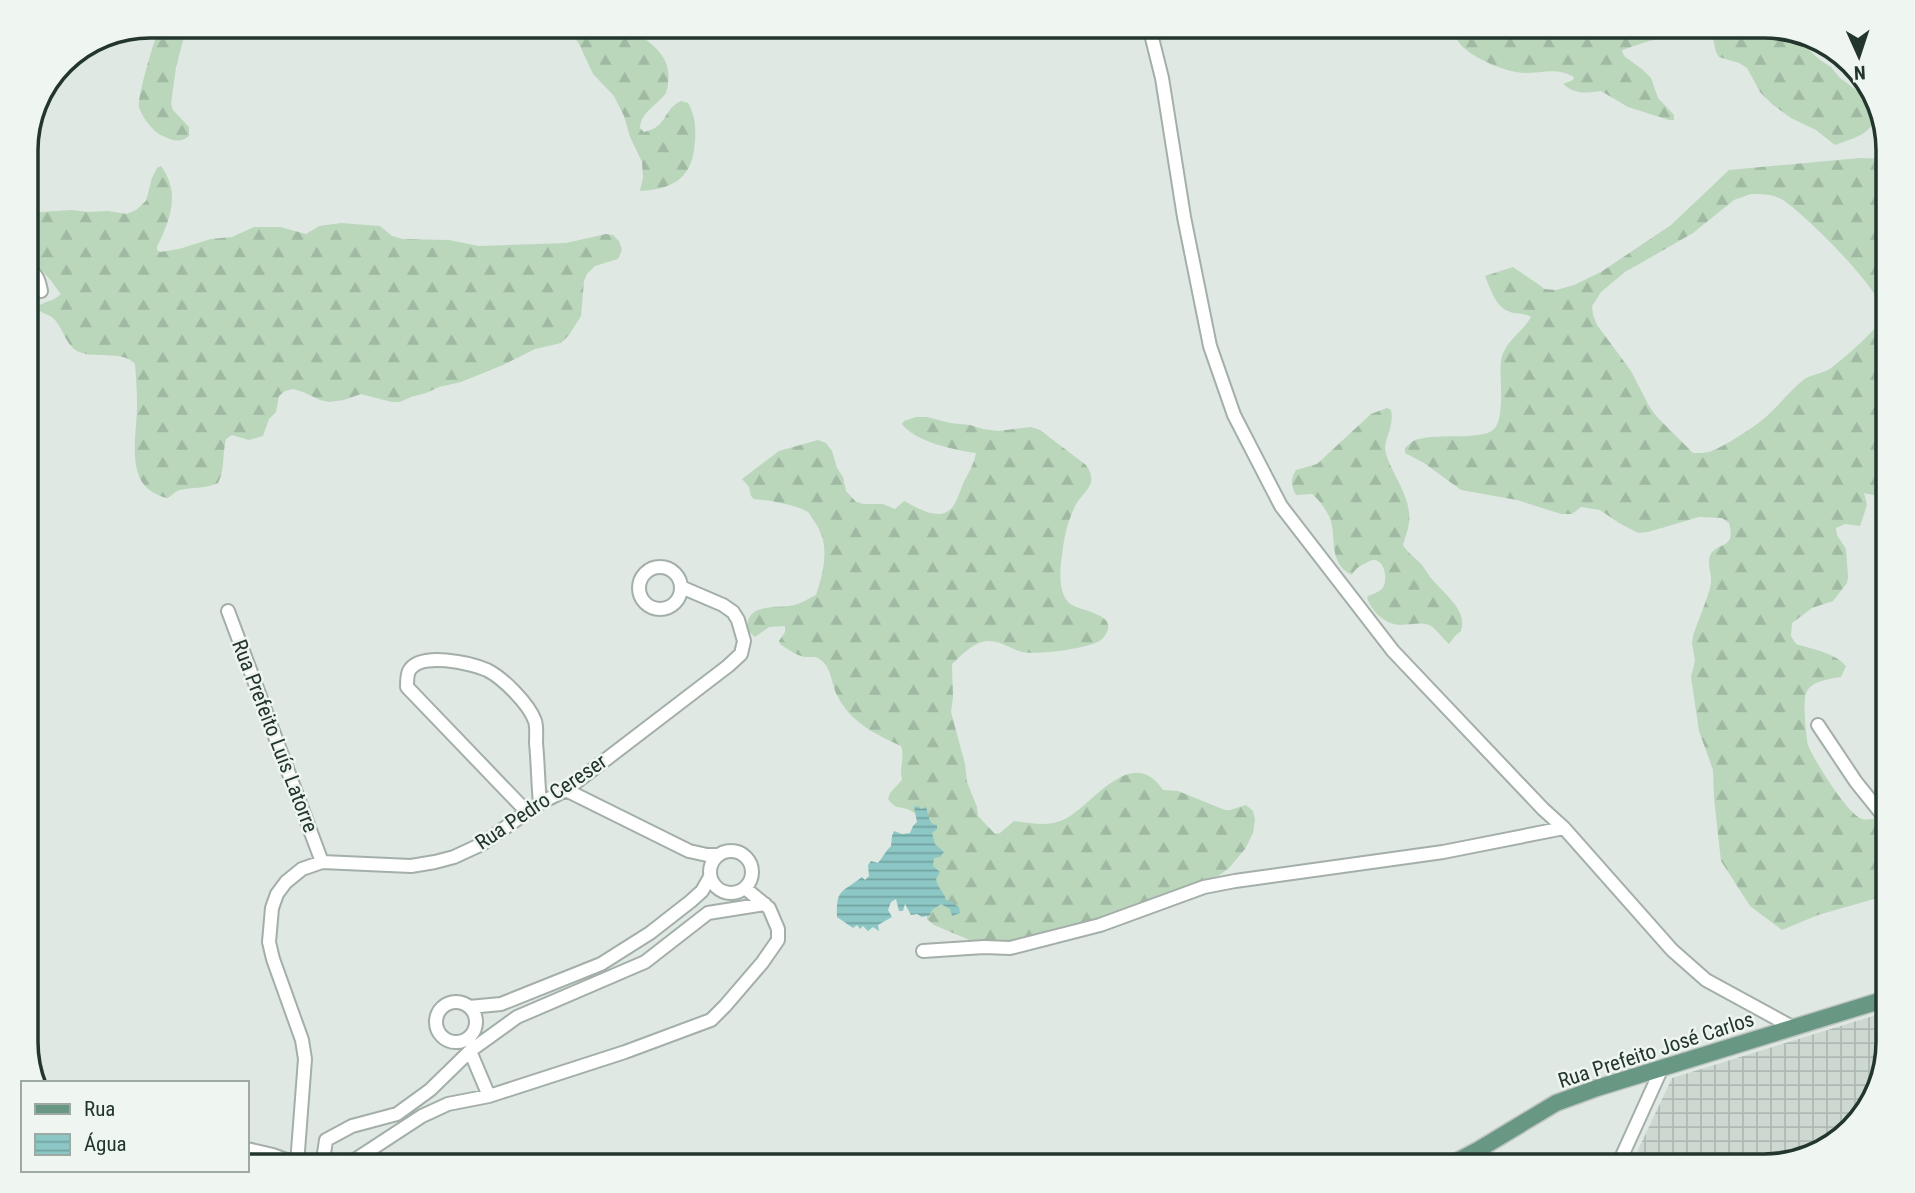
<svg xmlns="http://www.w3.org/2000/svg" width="1915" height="1193" viewBox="0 0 1915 1193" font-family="'Roboto Condensed',sans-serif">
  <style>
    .industrial { fill: url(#industrial-grid) }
    .forest { fill: url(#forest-firs); fill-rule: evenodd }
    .water { fill: url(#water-rules) }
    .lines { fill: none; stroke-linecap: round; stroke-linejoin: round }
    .minor-casing { stroke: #a3afa8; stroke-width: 16 }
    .major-casing { stroke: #bdc3c0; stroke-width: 19 }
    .minor { stroke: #fff; stroke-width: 12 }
    .major { stroke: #689883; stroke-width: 16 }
    .labels { text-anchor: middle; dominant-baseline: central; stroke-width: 5; stroke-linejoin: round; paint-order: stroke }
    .street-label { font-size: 21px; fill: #22362d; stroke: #eff5f1 }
    .rim { fill: none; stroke: #22362d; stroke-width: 3.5 }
  </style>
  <defs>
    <pattern id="industrial-grid" width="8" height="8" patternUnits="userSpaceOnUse" patternTransform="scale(1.75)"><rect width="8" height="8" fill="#cdd8d1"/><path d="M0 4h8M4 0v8" fill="none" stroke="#b0bab4"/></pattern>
    <pattern id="forest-firs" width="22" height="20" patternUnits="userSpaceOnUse" patternTransform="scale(1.75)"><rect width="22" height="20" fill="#bad7bc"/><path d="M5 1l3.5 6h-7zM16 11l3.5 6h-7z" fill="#a0b9a2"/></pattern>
    <pattern id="water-rules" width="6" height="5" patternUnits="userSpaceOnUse" patternTransform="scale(1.75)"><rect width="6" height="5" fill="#8cc7c5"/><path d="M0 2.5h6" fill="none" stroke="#72a2a0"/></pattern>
  </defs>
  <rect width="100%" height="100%" fill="#dfe8e2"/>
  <path class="industrial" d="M1889,1011V1043L1868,1111L1826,1150L1765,1167H1630L1672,1078Z"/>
  <path class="forest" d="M160,26H187L176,67L171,104L173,110L189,127V136C181,143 172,141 163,136C153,132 142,117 139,107C137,97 155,37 160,26Z
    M563,26H632L633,31C652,43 672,57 668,82C668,86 667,90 666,93C657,106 641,111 640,128L644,132C668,127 663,109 681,101L688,103C695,115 696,128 695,141C693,177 675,189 640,191L643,177L642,162L630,137L624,116L614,96L593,74L579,44L571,32Z
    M1462,26H1765L1793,35L1820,60L1831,67L1840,78L1870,100L1877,112C1874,134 1854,138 1835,145L1816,130L1791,118L1773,105L1760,92L1747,68L1739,63L1719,57L1716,52L1712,34L1694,27L1674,36L1649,41L1622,50L1624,56L1643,70L1651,78L1658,98L1674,115V120H1669L1628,107L1601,91C1586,93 1576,95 1563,84L1573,80L1574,77C1557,67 1543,73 1525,73C1507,73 1472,58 1460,44C1454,37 1455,32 1462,26Z
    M1860,158L1889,159V495L1886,498L1864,493L1867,505L1860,526L1845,524L1836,528L1837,535L1846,549L1848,577L1847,583L1833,601L1812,608L1792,623L1791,636L1796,644C1812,649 1835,653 1846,666L1841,677C1830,679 1814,680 1807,691C1802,697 1806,737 1808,745C1814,760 1847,814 1862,819C1871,821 1880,817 1889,815V896L1881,897L1818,915L1782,930L1750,906L1721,861L1714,798L1713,770L1699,731L1691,677L1695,661L1692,643L1693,636C1698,620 1708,599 1711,583C1712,575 1707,564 1710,556C1716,541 1737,551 1729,523L1722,518L1699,517L1648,532L1638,533L1619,523L1600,510L1581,507L1572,514H1561L1517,500L1461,490L1424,463L1405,453V448C1408,446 1410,443 1413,441C1432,432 1481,441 1493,430C1506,419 1499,378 1501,361C1504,342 1522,333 1531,317C1523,312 1515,315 1508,311C1495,306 1490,287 1485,276L1513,267L1545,289L1556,290L1574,285L1601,272L1671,225L1729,170ZM1751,194C1762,194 1773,194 1783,200C1802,212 1886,293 1883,315C1881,327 1842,360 1831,368C1823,374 1810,374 1802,381C1790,391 1780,404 1768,415C1758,425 1722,448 1709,452C1705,453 1699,453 1693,453L1657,417L1649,406L1631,371L1597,325L1593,315L1592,306L1601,292L1625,272L1693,233L1734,200Z
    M161,166C181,193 170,220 157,247V250L160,252L179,249L211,239L232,237L254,227H280L306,234L319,226L341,223L380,226L392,236L403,239L449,240L479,246L566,243L606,234L613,235L619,241L622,250L618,259L595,266L587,274L584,281L581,316L569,335L561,343L535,349L503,365L461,382L439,387L426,393L411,397L400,402H392L361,394L344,400L329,402L320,400L303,392L293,389L285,391L279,396L276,412L269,419L263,436L249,440L232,435L226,439C222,455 225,470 218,483C204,489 194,487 180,490C175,491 171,497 167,498C165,498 158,495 156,494C124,479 138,431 137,403C137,390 136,377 135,364C122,349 94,360 77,351C66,345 63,328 54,319C50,315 41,312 35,309C42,301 54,302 61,294C50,280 45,268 27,266L26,213L71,210L89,212L108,211L127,214L136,210L146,201L152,178L157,168Z
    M1387,408L1391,410C1395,428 1382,440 1386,454C1393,477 1412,497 1409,523C1408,530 1405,538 1403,545C1407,552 1412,555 1418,561C1424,566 1427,574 1432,579C1444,594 1468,610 1461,631L1455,636L1449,644C1443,639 1434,626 1429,625C1418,621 1405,627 1394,624C1382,621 1370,609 1367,597C1371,594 1378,593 1382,589C1388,582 1386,562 1375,560C1372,559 1367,563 1364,564C1358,567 1355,569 1352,575C1331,565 1335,545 1332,526C1331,516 1320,500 1312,494L1296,495C1291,486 1290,480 1296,470L1317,464L1371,414Z
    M916,417H927L950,423L970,425L983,429L998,431L1031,427L1040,430L1086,465C1100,485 1083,491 1075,506C1069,519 1065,532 1063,547C1061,563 1056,590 1069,603C1079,612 1122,613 1104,637C1096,649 1036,655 1022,652C1008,648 997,638 982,642C970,645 960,657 952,664L953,697L951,712L965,764L967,782L977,807L978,816L995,834L1000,833L1014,821C1030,823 1048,827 1063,820C1091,808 1131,742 1163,790L1178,791L1225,810H1230L1246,805L1253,811L1255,819L1253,833L1245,849L1229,868L1211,881L1162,896L1122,916L991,949L934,925L927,919L922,818C917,816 912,810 907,809C896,806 896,809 888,799L890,793L902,780C899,767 905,759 901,746C875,734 850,722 837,695C831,683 832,669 821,660C817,656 811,657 805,657C797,656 788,649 781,645L779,641L785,632V626L769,627L755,637L749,632C748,628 747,624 748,621C752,604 777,608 789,606C798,605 808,599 816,595C824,571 831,543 814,521C812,518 811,515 808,512C797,505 767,500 754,499L751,496L749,487L742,479L779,451L818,440L826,443L832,451L837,468L843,477L846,491L856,502L864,504H883L895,509L904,501C918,508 942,524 954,505C958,498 960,491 963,484C968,473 974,465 976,453C955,450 915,442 902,424L904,421Z"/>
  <path class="water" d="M918,806L921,809L926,807C929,815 928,824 937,825V829L932,833L935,844L944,852L940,857L934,858L933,866L940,872L936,879C937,888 944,891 946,900L953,902L955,905L959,907L960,913L952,916L950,909L941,904L932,910L930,915L922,917L917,914L911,915L905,904L903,911H899L896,899L891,902L888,910L892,917L878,925L879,931L873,927L868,931L863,926L860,929L857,925L853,928L837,917C836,888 842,893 862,877L865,880L869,876L868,865L871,861L878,863C883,857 885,852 891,846L892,836L894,831L902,834L910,833L913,826L917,822L914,807Z"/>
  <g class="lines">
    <g class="minor-casing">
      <path id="minor" d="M1149,26L1162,78L1184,217L1210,346L1234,415L1281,506L1393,651L1543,809L1564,828L1672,950L1706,980L1794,1028
        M26,270C37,272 39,281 41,291
        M639 588a21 21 0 1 1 42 0a21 21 0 1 1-42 0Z
        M228,611L322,862
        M1818,725L1856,782L1889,823
        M566,790L689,851L707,855H719
        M527,812L407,687C407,682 407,675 409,671C420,651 471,663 487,670C503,678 529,704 535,721C537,727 536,737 536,743C538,763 538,783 540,803
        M710 872a21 21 0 1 1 42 0a21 21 0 1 1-42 0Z
        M923,951L984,947L1010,948L1100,925L1204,887L1235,881L1443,852L1564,828
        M436 1022a20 20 0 1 1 40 0a20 20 0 1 1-40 0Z
        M469,1007L501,1004L601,964L650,933L691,901L702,891L710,877
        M470,1051L489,1096
        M247,1149L273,1155L297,1164L300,1167
        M297,1164L305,1059L302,1040L273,959L269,942L272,908L277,894L286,882L302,869L322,862L411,866L435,862L454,857L482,844L540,803L566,790L728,666L741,654L744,641L738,620L733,612L723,605L681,587
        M322,1167L326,1140L352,1126L397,1114L430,1090L470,1051L517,1017L645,962L708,913L765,904
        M344,1167L422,1116L448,1104L489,1096L625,1052L711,1020L725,1006L762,963L778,940V929L769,908L745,888
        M1617,1167L1661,1070"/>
    </g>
    <g class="major-casing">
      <path id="major" d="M1446,1167L1478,1150L1556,1103L1597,1088L1889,998"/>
    </g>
    <use href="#minor" class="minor"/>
    <use href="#major" class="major"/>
  </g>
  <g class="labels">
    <g class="street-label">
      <text transform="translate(275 736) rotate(69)">Rua Prefeito Luís Latorre</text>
      <text transform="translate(541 802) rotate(-34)">Rua Pedro Cereser</text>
      <text transform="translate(1656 1050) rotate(-18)">Rua Prefeito José Carlos</text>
    </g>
  </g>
  <path d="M0 0H1915V1193H0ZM150 38H1764A112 112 0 0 1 1876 150V1042A112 112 0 0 1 1764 1154H150A112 112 0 0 1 38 1042V150A112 112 0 0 1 150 38Z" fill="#eff5f1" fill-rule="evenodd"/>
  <path class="rim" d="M150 38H1764A112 112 0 0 1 1876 150V1042A112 112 0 0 1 1764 1154H150A112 112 0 0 1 38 1042V150A112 112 0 0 1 150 38Z"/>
  <rect x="21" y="1081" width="228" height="91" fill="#eff5f1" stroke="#9da9a3" stroke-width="2"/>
  <rect x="35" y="1104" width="35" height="10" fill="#689883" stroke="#9da9a3" stroke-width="2"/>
  <text x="84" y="1116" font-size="21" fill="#22362d">Rua</text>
  <rect x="35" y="1134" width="35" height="21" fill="url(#water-rules)" stroke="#9da9a3" stroke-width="2"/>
  <text x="84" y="1151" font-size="21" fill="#22362d">Água</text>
  <g transform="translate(1859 56) rotate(177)" stroke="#eff5f1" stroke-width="5" paint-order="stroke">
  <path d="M0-5L12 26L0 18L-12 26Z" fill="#22362d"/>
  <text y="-10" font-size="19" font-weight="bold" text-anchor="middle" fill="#22362d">N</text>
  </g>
</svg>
